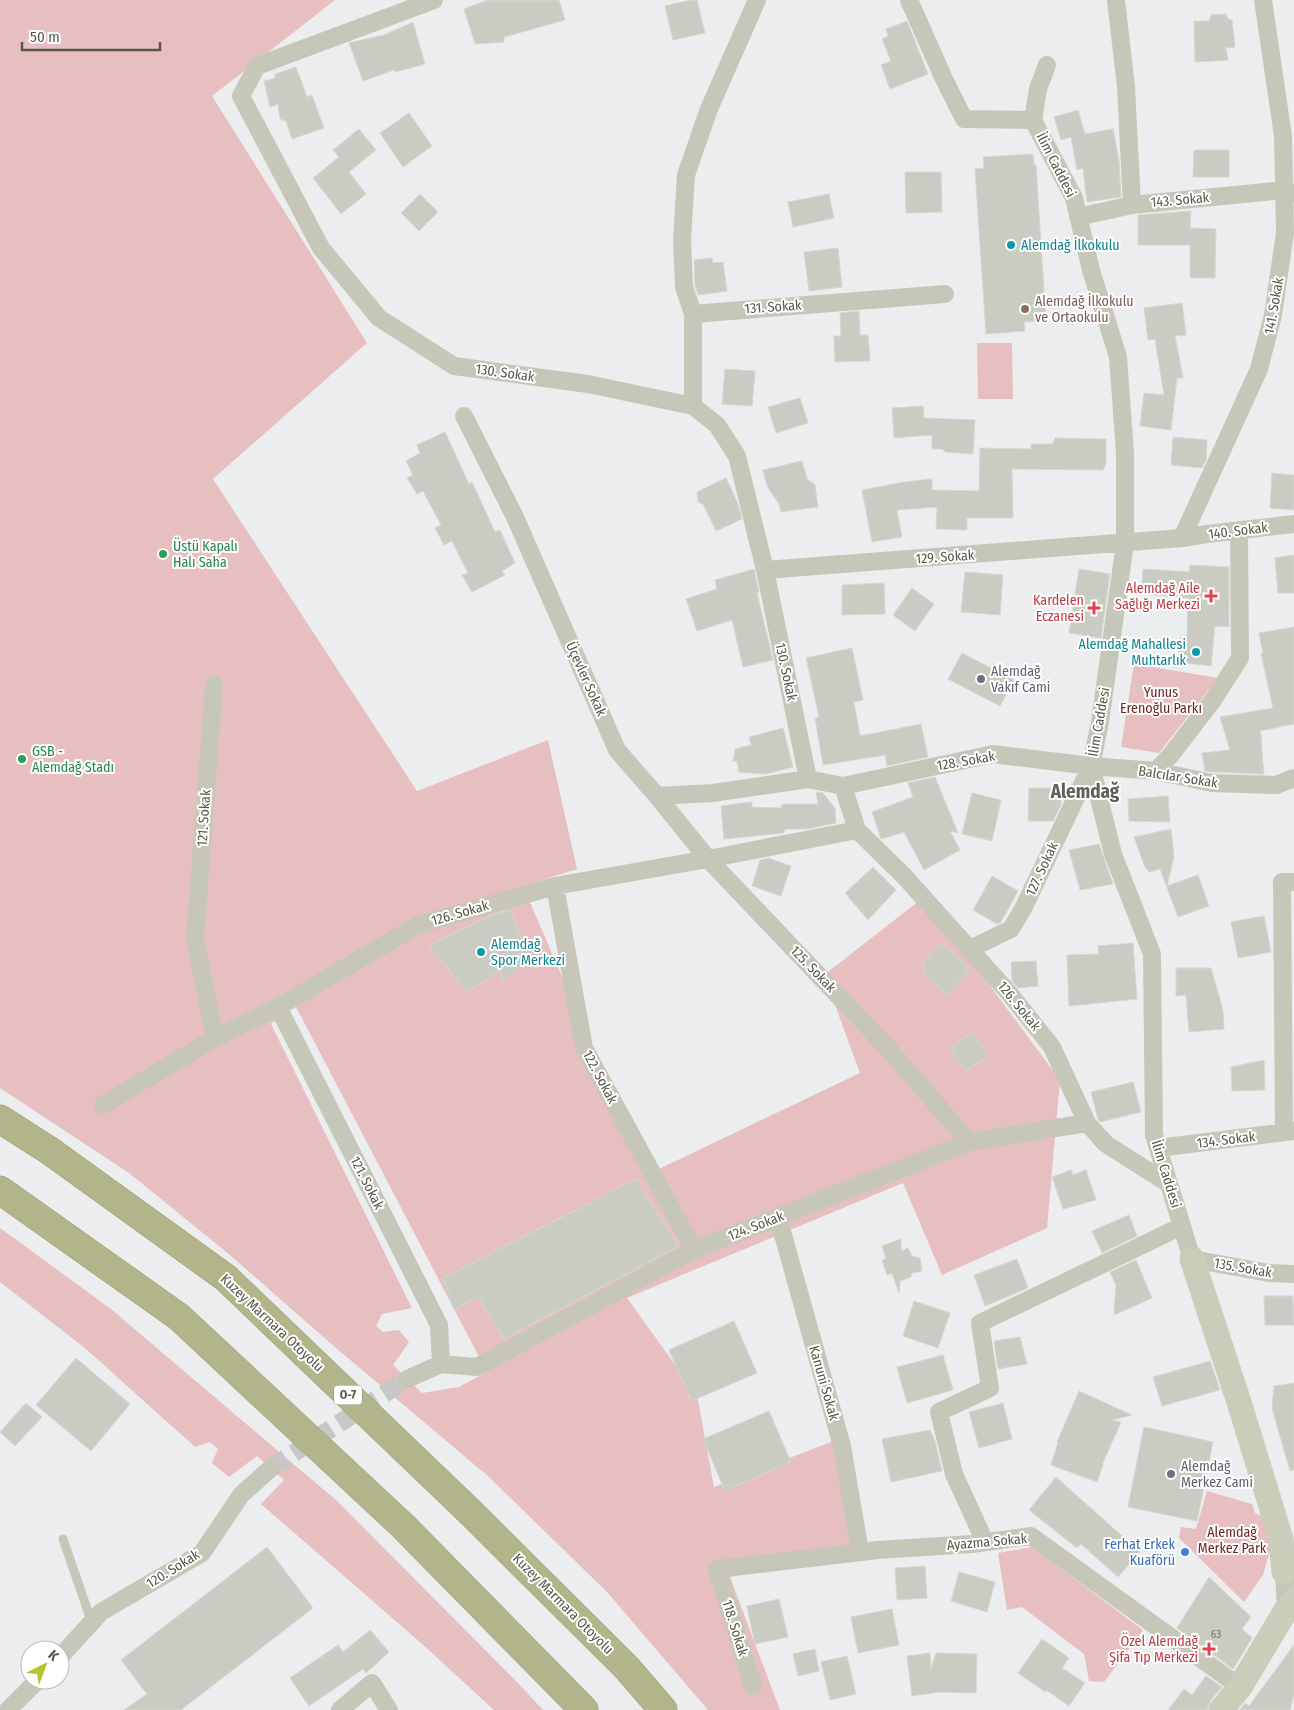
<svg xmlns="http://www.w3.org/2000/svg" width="1294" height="1710" viewBox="0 0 1294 1710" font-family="'Fira Sans Condensed',sans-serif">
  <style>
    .green { fill: #e8bfc1; fill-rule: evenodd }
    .building { fill: #caccc4; stroke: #d6d7d1 }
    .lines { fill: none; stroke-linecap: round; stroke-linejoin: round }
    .street-tunnel { stroke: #c7c8c5; stroke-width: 18; stroke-dasharray: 18 9; stroke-linecap: butt }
    .highway-casing { stroke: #9da175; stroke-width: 29 }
    .lane { stroke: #c7c7b9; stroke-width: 9 }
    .street { stroke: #c7c7b9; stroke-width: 18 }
    .secondary { stroke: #cbccba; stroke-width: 25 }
    .highway { stroke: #b2b58a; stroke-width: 28 }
    .culture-dot { fill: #0f9aa8; stroke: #fff; stroke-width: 2 }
    .education-dot { fill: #8d6e63; stroke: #fff; stroke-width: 2 }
    .leisure-dot { fill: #2e9e5b; stroke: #fff; stroke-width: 2 }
    .health-dot { fill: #e0444e; stroke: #fff; stroke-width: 2 }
    .worship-dot { fill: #6b7280; stroke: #fff; stroke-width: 2 }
    .shop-dot { fill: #3f7fe0; stroke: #fff; stroke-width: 2 }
    .labels { text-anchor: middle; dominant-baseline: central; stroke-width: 4; stroke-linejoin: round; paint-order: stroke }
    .number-label { font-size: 11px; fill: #747466 }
    .shield { fill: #fff; stroke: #89897e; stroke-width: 1 }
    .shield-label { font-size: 12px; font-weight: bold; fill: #575747 }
    .street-label { font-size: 14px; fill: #575747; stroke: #fff }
    .culture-label { font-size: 14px; fill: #0d838f; stroke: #fff; text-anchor: start }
    .education-label { font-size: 14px; fill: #785e54; stroke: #fff; text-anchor: start }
    .leisure-label { font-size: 14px; fill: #27864d; stroke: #fff; text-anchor: start }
    .health-label { font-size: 14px; fill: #be3a42; stroke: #fff; text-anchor: end }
    .worship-label { font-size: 14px; fill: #5b616d; stroke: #fff; text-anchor: start }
    .park-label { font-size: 14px; fill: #6e2622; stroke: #fff }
    .shop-label { font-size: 14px; fill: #366cbe; stroke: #fff; text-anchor: end }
    .district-label { font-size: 19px; font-weight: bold; fill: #60605a; stroke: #fff }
  </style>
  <rect width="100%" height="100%" fill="#ecedef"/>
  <path class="green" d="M0,0H335L212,96L367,343L213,479L417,791L548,740L577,869L523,886L595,1053L659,1169L860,1073L824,975L924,897L1060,1080L1047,1228L942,1275L903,1183L627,1298L697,1395L714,1487L839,1439L859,1547L730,1577L780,1710H708L607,1592L489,1477L329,1342L230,1255L129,1173L0,1088ZM295,1005L487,1372L459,1387L422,1393L393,1365L409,1342L399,1330L383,1332L376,1326L382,1314L412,1308L271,1024Z
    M977,343H1012L1013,399H978Z
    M1134,664L1218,678L1159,753L1121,747Z
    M0,1228L111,1309L337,1501L517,1682L543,1710H494L421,1643L261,1504L284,1480L257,1456L229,1477L212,1463L218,1449L210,1442L195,1447L86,1349L0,1282Z
    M1207,1491L1252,1504L1255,1513L1270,1520L1272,1544L1263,1575L1244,1602L1179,1538L1181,1527L1196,1529Z
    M1032,1547L1143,1630L1104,1682L1089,1681L1084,1654L1022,1607L1007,1610L998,1553Z"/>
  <path class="building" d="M488,0H559L565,20L504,37V42L475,44L464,9Z
    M691,0H697L705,33L673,40L665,6Z
    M1226,14L1228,19L1232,20L1235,47L1226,48L1228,60L1195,62L1194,21H1209L1211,15Z
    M907,21L928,74L890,89L881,65L891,61L882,39L888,36L886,29Z
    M413,22L425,64L395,72L394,70L363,81L349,43L384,35Z
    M296,67L307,97L312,95L324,128L292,139L286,121L280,119L278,104L270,107L264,81L275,78V74Z
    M1078,110L1085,134L1113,129L1119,161L1121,197L1087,202L1083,168L1077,170L1071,137L1061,140L1054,117Z
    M409,113L432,146L403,167L380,133Z
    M359,129L376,150L349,172L366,194L341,214L313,178L339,157L333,150Z
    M1194,150H1229V177H1193Z
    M1033,154L1034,165H1036L1046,321L1024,322L1025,331L986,334L975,169L984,168L983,157Z
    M905,172H941L942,212L906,213Z
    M420,194L438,212L419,231L401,213Z
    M829,194L834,218L793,227L788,202Z
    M1191,211L1190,228L1216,229L1215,278H1190V245H1138V215Z
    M838,248L842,287L809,291L804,252Z
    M712,258L713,263L723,262L727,291L698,295L695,285L694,260Z
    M1182,303L1186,335L1175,336L1183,378H1177L1171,430L1140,426L1144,393L1164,395L1155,339L1148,340L1144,308Z
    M859,311L860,335H868L870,361L835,362L834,336H841L840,313Z
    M725,369L755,371L752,406L722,404Z
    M800,398L808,423L776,433L768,407Z
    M923,406L924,418L975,420L973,454L946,452L942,449H932V435L894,438L892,408Z
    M445,432L469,484L472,482L495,532L500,530L515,563L502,571L505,575L472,592L462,575L468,573L452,541L444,545L435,528L441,525L423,491L417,494L407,478L413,475L406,461L420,453L417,445Z
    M1173,437L1207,440L1206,460L1202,468L1171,465Z
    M1055,438L1106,439V463L1103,470L1012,469L1013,518H967V530L936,529L937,507L897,510L902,537L872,542L862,490L904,482L932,479V490L979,491L980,448L1031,449V444H1053Z
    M802,461L807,479L815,485L818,507L781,512L779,504L767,486L763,470Z
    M1272,473L1294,475V510L1270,508Z
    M726,478L738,504L742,519L716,531L703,504L698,502L697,492Z
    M1294,555V593H1278L1275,558Z
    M1190,565L1229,567V627L1215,626L1211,666L1178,662L1180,638H1187L1188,598L1141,594L1143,569L1189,572Z
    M754,569L759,592L757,593L773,660L743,667L732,620L697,631L686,599L717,589L715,580Z
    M1079,569L1110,574L1101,638L1069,633Z
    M965,572L1003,575L1000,615L961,612Z
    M884,583L885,614L842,615V585Z
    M912,588L934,604L915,631L893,615Z
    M1294,627V724L1260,731L1262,740H1261L1264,774L1213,772L1205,771L1202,753L1230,750L1220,717L1273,708L1261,654L1263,653L1259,633Z
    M852,648L863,700L854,702L860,736L921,724L928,757L887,766L885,755L823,765L815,718L819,717L806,658Z
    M962,653L1014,680L1000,706L948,679Z
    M783,728L793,767L765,774L739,772L737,761H733L735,749L751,745L749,737Z
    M935,777L958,833L950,831L960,850L924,870L904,832L881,839L872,812L913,797L908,783Z
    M1029,788H1061V805L1053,821H1028Z
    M816,792L823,793L835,808L836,823L807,829H786L783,833L724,839L721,806L752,802V807L781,808L783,804H818Z
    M972,793L1001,800L992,841L962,834Z
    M1168,796L1170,822L1129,821L1128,799Z
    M1171,829L1174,857L1167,886L1198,875L1209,906L1178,917L1160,869L1149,872L1145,867L1134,837Z
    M1099,844L1113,884L1080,890L1069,850Z
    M768,858L791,866L781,896L752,886L760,860Z
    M873,867L896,890L868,920L845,893Z
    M992,876L1018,891L1001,922L997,924L973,910Z
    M510,910L529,959L504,981L500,971L466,992L429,945L497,913Z
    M1264,916L1271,952L1238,958L1231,922Z
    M941,943L970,969L947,995L927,977L922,964Z
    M1133,943L1137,999L1069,1006L1067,955L1099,954L1098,946Z
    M1036,961L1038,986L1018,988L1012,981L1011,962Z
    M1176,968H1211L1223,1010L1224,1029L1189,1032L1186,995L1176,996Z
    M972,1033L988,1056L966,1071L950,1048Z
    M1264,1060L1265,1090L1232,1091L1231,1067Z
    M1133,1082L1141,1112L1100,1122L1098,1119L1091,1092Z
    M1071,1170L1073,1175L1086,1170L1096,1200L1063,1209L1052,1177Z
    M636,1179L679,1246L504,1339L478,1297L454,1310L443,1278Z
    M1129,1215L1137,1236L1102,1253L1092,1231Z
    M901,1239V1251L908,1248L912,1256L920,1258L922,1271L912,1273L911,1277L900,1281L899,1293L892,1273L887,1275L882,1260L886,1259L882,1246Z
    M1017,1259L1028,1288L985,1306L974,1275Z
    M1136,1260L1152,1298L1114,1315L1116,1285L1110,1272Z
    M1264,1296H1293L1294,1325H1265Z
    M914,1301L950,1313L938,1348L903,1336Z
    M734,1321L757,1373L691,1401L669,1350Z
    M1020,1337L1027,1364L998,1369L994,1341Z
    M943,1355L953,1390L907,1403L897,1367Z
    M76,1358L130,1404L91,1451L36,1405Z
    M1210,1361L1220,1390L1162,1406L1153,1377Z
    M1294,1383V1470L1290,1471L1272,1408L1274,1386Z
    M1079,1391L1132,1415L1112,1420L1121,1422L1102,1465H1103L1097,1482L1051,1465L1058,1443L1057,1442Z
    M26,1403L42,1417L15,1446L0,1432Z
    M1003,1403L1012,1439L979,1448L969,1412Z
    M769,1411L791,1462L725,1491L703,1439Z
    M1144,1427L1213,1442L1197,1521L1128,1507Z
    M930,1430L935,1441L942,1471L891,1482L882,1439Z
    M1056,1477L1140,1552L1118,1577L1081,1544L1077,1548L1029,1510Z
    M267,1547L313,1608L181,1710H124L147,1694L121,1660Z
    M925,1566L927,1598L897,1600L895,1568Z
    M959,1572L995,1582L987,1612L951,1601Z
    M1209,1577L1251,1617L1242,1629L1252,1638L1233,1669L1177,1628Z
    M779,1599L788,1637L755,1644L747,1606Z
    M892,1609L899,1645L858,1653L851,1617Z
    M370,1630L389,1652L366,1673L363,1669L309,1706L290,1678L338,1645L343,1652Z
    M1042,1639L1069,1658L1062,1668L1085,1683L1069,1706L1046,1690L1045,1692L1018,1673Z
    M1294,1645V1695L1290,1710H1240L1245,1703L1249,1706Z
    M815,1649L819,1671L798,1676L793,1654Z
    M930,1653L931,1669L936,1653L977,1654L976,1693L939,1692L912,1696L907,1656Z
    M847,1656L856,1694L830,1700L821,1662Z
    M1206,1676L1222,1687L1210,1701L1207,1710H1168L1184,1689L1192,1695Z"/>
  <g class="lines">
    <path class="street-tunnel" d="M271,1468L407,1379"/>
    <g class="highway-casing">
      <path id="highway" d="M0,1119L50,1151L226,1278L469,1511L627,1668L663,1710
        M0,1190L179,1317L403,1526L584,1710"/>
    </g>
    <path class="lane" d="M63,1539L92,1623"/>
    <path class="street" d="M434,0L257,66L241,96L321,248L379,318L454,366L588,384L693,406L717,425L737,456L765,570L808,779L843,786L993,754L1091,766L1156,771L1212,783L1276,785L1294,778
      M909,0L944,79L964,119L1033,120L1074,198L1091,270L1118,357L1125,453V543L1100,722L1091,766L1113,854L1152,954L1154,1135L1192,1259L1269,1273L1294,1274
      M1116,0L1126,87L1132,205
      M1033,120L1038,89L1047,65
      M1078,217L1132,205L1284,190L1294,194
      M693,314L684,287L682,239L686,175L709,109L757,0
      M693,406V314L945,294
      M464,416L515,517L617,750L657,796L713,793L808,779
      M1182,538L1207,534L1294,524
      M765,570L1182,538L1259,369L1273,315L1285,233L1283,136L1263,0
      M214,685L195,939L215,1038
      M1156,771L1170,756L1213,700L1240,658L1239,530
      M843,786L857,830L904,876L1009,993L1052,1047L1087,1123L1106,1144L1169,1184
      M657,796L708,859L886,1046L969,1142
      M555,886L584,1048L694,1250
      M970,949L1011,929L1024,907L1091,766
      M278,1007L439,1325L441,1364
      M103,1105L215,1038L278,1007L418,925L555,886L708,859L857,830
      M1284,1132L1282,882H1294
      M1158,1148L1294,1131
      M778,1217L842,1446L860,1552
      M441,1364L477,1367L694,1250L969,1142L1087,1123
      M407,1379L441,1364
      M985,1542L954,1474L939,1412L990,1388L980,1323L1182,1226
      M1286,1610L1284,1572L1294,1576
      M60,1657L101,1612L202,1553L241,1495L271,1468
      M753,1686L717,1569L878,1550L972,1544L1031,1536L1240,1687
      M8,1710L38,1680
      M340,1710L372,1683L389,1710"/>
    <path class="secondary" d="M1192,1259L1239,1402L1281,1539L1284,1572
      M1221,1710L1240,1687L1286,1610L1294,1601"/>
    <use href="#highway" class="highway"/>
  </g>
  <g class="culture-dot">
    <circle cx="1011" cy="245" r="5"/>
    <circle cx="1196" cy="652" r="5"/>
    <circle cx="481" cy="952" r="5"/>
  </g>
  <circle class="education-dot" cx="1025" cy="309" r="5"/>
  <g class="leisure-dot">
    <circle cx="163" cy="554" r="5"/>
    <circle cx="22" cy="759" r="5"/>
  </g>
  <g class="health-dot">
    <path d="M1208.5 588.5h5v5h5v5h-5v5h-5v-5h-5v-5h5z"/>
    <path d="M1091.5 600.5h5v5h5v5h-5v5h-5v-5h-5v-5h5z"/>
    <path d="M1206.5 1641.5h5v5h5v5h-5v5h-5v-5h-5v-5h5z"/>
  </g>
  <g class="worship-dot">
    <circle cx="981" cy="679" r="5"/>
    <circle cx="1171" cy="1474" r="5"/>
  </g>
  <circle class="shop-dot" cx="1185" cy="1552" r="5"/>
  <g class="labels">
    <g class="number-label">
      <text x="1216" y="1634">63</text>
    </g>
    <rect class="shield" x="334" y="1385.5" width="28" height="19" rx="4"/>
    <g class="shield-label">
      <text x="348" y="1395">O-7</text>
    </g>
    <g class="street-label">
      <text transform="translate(1056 165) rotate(63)">İlim Caddesi</text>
      <text transform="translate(1180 200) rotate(-5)">143. Sokak</text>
      <text transform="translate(1274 306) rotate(-80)">141. Sokak</text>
      <text transform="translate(773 307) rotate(-4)">131. Sokak</text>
      <text transform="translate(505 373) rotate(8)">130. Sokak</text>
      <text transform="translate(1238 531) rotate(-7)">140. Sokak</text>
      <text transform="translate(945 557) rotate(-4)">129. Sokak</text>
      <text transform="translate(786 672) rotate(78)">130. Sokak</text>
      <text transform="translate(586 679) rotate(66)">Üçevler Sokak</text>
      <text transform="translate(1099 722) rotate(-80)">İlim Caddesi</text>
      <text transform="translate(966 761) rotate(-10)">128. Sokak</text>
      <text transform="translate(1178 777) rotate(9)">Balcılar Sokak</text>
      <text transform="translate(204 818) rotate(-86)">121. Sokak</text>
      <text transform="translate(1042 869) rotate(-65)">127. Sokak</text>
      <text transform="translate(460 913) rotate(-16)">126. Sokak</text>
      <text transform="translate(813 969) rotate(46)">125. Sokak</text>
      <text transform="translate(1019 1006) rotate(51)">126. Sokak</text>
      <text transform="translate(600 1077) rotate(62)">122. Sokak</text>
      <text transform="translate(1226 1140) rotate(-7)">134. Sokak</text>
      <text transform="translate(1166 1174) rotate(73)">İlim Caddesi</text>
      <text transform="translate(367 1183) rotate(63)">121. Sokak</text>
      <text transform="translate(756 1226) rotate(-21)">124. Sokak</text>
      <text transform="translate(1243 1268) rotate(10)">135. Sokak</text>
      <text transform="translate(272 1323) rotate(43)">Kuzey Marmara Otoyolu</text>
      <text transform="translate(824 1383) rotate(74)">Kanuni Sokak</text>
      <text transform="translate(987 1542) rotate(-5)">Ayazma Sokak</text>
      <text transform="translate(173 1569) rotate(-32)">120. Sokak</text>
      <text transform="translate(563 1604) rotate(45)">Kuzey Marmara Otoyolu</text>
      <text transform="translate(735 1628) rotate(73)">118. Sokak</text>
    </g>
    <g class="culture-label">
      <text x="1021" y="245">Alemdağ İlkokulu</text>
      <text x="1186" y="644" text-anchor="end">Alemdağ Mahallesi<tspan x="1186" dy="16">Muhtarlık</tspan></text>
      <text x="491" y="944">Alemdağ<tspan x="491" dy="16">Spor Merkezi</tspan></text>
    </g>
    <g class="education-label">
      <text x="1035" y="301">Alemdağ İlkokulu<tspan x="1035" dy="16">ve Ortaokulu</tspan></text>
    </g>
    <g class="leisure-label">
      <text x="173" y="546">Üstü Kapalı<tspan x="173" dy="16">Halı Saha</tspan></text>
      <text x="32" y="751">GSB -<tspan x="32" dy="16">Alemdağ Stadı</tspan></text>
    </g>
    <g class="health-label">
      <text x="1200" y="588">Alemdağ Aile<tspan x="1200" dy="16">Sağlığı Merkezi</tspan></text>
      <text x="1084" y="600">Kardelen<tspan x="1084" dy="16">Eczanesi</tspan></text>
      <text x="1198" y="1641">Özel Alemdağ<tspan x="1198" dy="16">Şifa Tıp Merkezi</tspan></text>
    </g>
    <g class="worship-label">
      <text x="991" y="671">Alemdağ<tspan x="991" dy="16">Vakıf Cami</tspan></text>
      <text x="1181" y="1466">Alemdağ<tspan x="1181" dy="16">Merkez Cami</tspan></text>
    </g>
    <g class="park-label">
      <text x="1161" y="692">Yunus<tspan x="1161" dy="16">Erenoğlu Parkı</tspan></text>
      <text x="1232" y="1532">Alemdağ<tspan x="1232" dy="16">Merkez Park</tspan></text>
    </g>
    <g class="shop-label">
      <text x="1175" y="1544">Ferhat Erkek<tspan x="1175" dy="16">Kuaförü</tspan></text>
    </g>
    <g class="district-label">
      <text x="1085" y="791">Alemdağ</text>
    </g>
  </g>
  <g transform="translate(45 1665) rotate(42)"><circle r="24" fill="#ffffff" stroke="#bcbcb5"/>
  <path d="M0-4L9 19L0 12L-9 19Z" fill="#b3c62f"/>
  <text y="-8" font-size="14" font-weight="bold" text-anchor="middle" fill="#575747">K</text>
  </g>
  <path d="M22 42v8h138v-8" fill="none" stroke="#575747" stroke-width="2.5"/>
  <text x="30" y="42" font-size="15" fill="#575747" stroke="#ffffff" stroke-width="4" paint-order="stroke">50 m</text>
</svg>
